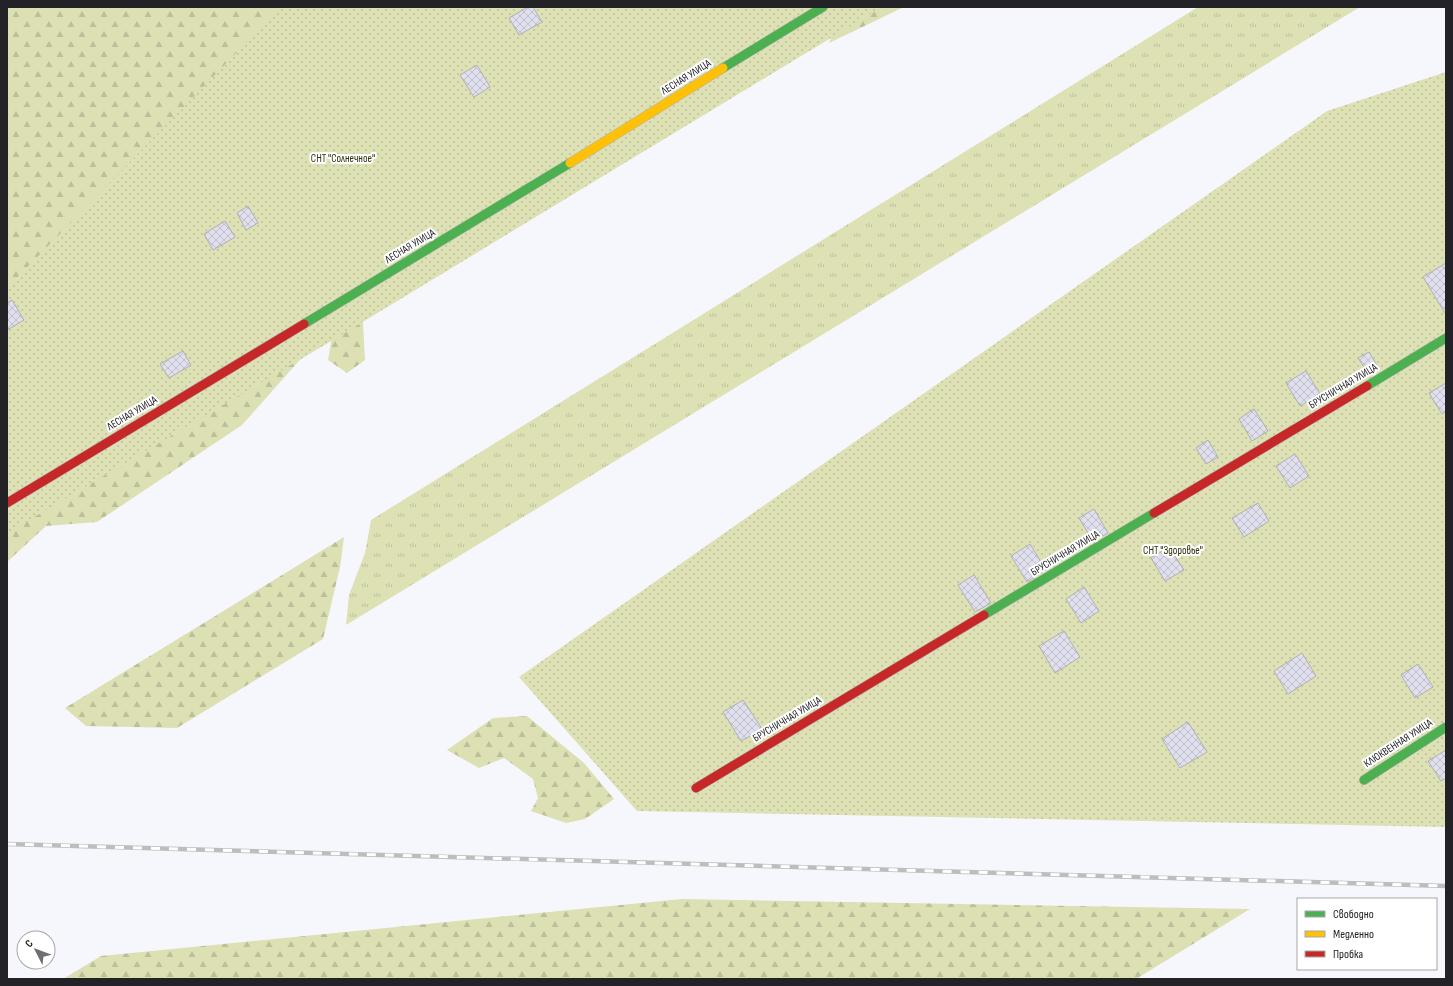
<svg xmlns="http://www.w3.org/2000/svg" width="1453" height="986" viewBox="0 0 1453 986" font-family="'Sofia Sans Condensed',sans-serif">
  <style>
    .grass { fill: url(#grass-tufts) }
    .forest { fill: url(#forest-firs) }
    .garden { fill: url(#garden-dots) }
    .building { fill: url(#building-cross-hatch); stroke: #b0b0b4 }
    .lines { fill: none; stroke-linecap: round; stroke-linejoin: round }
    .fast-casing { stroke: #b3b4b8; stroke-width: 10 }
    .slow-casing { stroke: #b3b4b8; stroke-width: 10 }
    .jam-casing { stroke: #b3b4b8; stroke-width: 10 }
    .fast { stroke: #4caf50; stroke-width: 9 }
    .slow { stroke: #ffc107; stroke-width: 9 }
    .jam { stroke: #c62828; stroke-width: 9 }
    .rail-casing { stroke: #bdbdbe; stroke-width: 4.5 }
    .rail { stroke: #fff; stroke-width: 3; stroke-dasharray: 9; stroke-linecap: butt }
    .labels { text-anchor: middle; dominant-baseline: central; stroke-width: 4; stroke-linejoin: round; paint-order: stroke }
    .street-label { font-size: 11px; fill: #232327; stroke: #fff }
    .park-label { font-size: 11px; fill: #2f310b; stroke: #fff }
  </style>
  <defs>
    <pattern id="grass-tufts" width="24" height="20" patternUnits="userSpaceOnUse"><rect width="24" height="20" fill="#dde1b4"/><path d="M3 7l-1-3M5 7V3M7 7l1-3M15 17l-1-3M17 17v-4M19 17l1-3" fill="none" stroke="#bdc19b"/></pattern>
    <pattern id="forest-firs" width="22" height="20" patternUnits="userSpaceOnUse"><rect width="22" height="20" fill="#dce0b3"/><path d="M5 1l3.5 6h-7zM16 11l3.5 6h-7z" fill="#bcc09a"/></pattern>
    <pattern id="garden-dots" width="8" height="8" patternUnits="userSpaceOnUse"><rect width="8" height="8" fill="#dde1b4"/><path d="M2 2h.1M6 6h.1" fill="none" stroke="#bdc19b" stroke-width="1.8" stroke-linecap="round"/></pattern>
    <pattern id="building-cross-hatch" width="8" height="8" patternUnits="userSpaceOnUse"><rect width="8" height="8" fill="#e0dfee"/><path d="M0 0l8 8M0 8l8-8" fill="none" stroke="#c0bfcc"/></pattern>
  </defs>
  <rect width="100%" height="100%" fill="#f6f7fc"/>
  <path class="grass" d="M1198,7H1360L346,625L349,595L365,553L371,520Z"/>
  <path class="forest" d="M7,7H292L7,302Z
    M845,7H904L829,43Z
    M352,314L363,323L365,360L347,373L328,360L333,332Z
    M305,354L242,425L97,522L46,526L7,562V529Z
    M344,537L340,567L323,639L177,728L86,726L65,708Z
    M527,716L584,763L614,799L585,819L566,823L531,811L538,798L533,779L504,758L479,768L447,750L493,718Z
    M682,899L1250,909L1136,979H63L101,956Z"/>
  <path class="garden" d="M281,7H882L328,343L7,533V286L12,283Z
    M1446,72V827L637,811L519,677L1327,111Z"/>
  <path class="building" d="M528,7H533L542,22L519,35L509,18Z
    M477,65L490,87L474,97L460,75Z
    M248,206L258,223L246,230L237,213Z
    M225,221L235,237L213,250L204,234Z
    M1446,263V312L1445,313L1423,277Z
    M12,300L24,320L7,330V303Z
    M183,351L191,365L169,378L160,364Z
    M1369,352L1378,367L1368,373L1358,358Z
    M1306,371L1320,394L1300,406L1286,383Z
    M1446,383V411L1442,414L1429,393Z
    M1254,409L1268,431L1252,441L1239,419Z
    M1208,440L1218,457L1206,464L1196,448Z
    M1295,454L1309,476L1290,488L1276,466Z
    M1258,503L1269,521L1244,537L1232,518Z
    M1094,509L1108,533L1093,541L1079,518Z
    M1030,544L1046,570L1027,582L1011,556Z
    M1169,547L1184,570L1165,581L1151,558Z
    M974,575L991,603L975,612L958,585Z
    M1084,587L1099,611L1081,623L1066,599Z
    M1064,631L1080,657L1055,673L1039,646Z
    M1302,653L1316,676L1288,694L1274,671Z
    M1418,664L1433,687L1415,698L1401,675Z
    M743,700L762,729L741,741L723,712Z
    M1188,722L1207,752L1180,768L1162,739Z
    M1446,750V778L1441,781L1428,761Z"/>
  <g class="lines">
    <g class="fast-casing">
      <path id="fast" d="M723,68L823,7
        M304,324L570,163
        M1367,386L1446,338
        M984,615L1154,513
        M1364,780L1446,727"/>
    </g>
    <g class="slow-casing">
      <path id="slow" d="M570,163L723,68"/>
    </g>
    <g class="jam-casing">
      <path id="jam" d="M7,503L304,324
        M1154,513L1367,386
        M696,788L984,615"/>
    </g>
    <use href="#fast" class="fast"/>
    <use href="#slow" class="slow"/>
    <use href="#jam" class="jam"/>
    <g class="rail-casing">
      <path id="rail" d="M7,844L1446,886"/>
    </g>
    <use href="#rail" class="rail"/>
  </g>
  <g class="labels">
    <g class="street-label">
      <text transform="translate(686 77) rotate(-32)">ЛЕСНАЯ УЛИЦА</text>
      <text transform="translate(410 246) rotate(-31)">ЛЕСНАЯ УЛИЦА</text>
      <text transform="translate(1343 386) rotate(-31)">БРУСНИЧНАЯ УЛИЦА</text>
      <text transform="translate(132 413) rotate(-31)">ЛЕСНАЯ УЛИЦА</text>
      <text transform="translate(1065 553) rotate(-31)">БРУСНИЧНАЯ УЛИЦА</text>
      <text transform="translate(787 719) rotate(-31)">БРУСНИЧНАЯ УЛИЦА</text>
      <text transform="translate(1398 743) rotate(-33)">КЛЮКВЕННАЯ УЛИЦА</text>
    </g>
    <g class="park-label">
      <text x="343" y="158">СНТ "Солнечное"</text>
      <text x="1173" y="550">СНТ "Здоровье"</text>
    </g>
  </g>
  <rect width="1453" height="986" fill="none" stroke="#232327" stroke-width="16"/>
  <rect x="1297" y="898" width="140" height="72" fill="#ffffff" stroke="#a7a7a9"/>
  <rect x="1305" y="911" width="20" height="6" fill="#4caf50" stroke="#a7a7a9"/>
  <text x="1333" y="918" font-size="12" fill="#232327">Свободно</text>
  <rect x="1305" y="931" width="20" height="6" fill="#ffc107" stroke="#a7a7a9"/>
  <text x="1333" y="938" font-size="12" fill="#232327">Медленно</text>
  <rect x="1305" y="951" width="20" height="6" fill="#c62828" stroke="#a7a7a9"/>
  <text x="1333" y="958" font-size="12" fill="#232327">Пробка</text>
  <g transform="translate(36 950) rotate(312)"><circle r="19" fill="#ffffff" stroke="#a7a7a9"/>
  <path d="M0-3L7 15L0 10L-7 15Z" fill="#6d6d72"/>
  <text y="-6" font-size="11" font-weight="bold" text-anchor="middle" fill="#232327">С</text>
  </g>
</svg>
